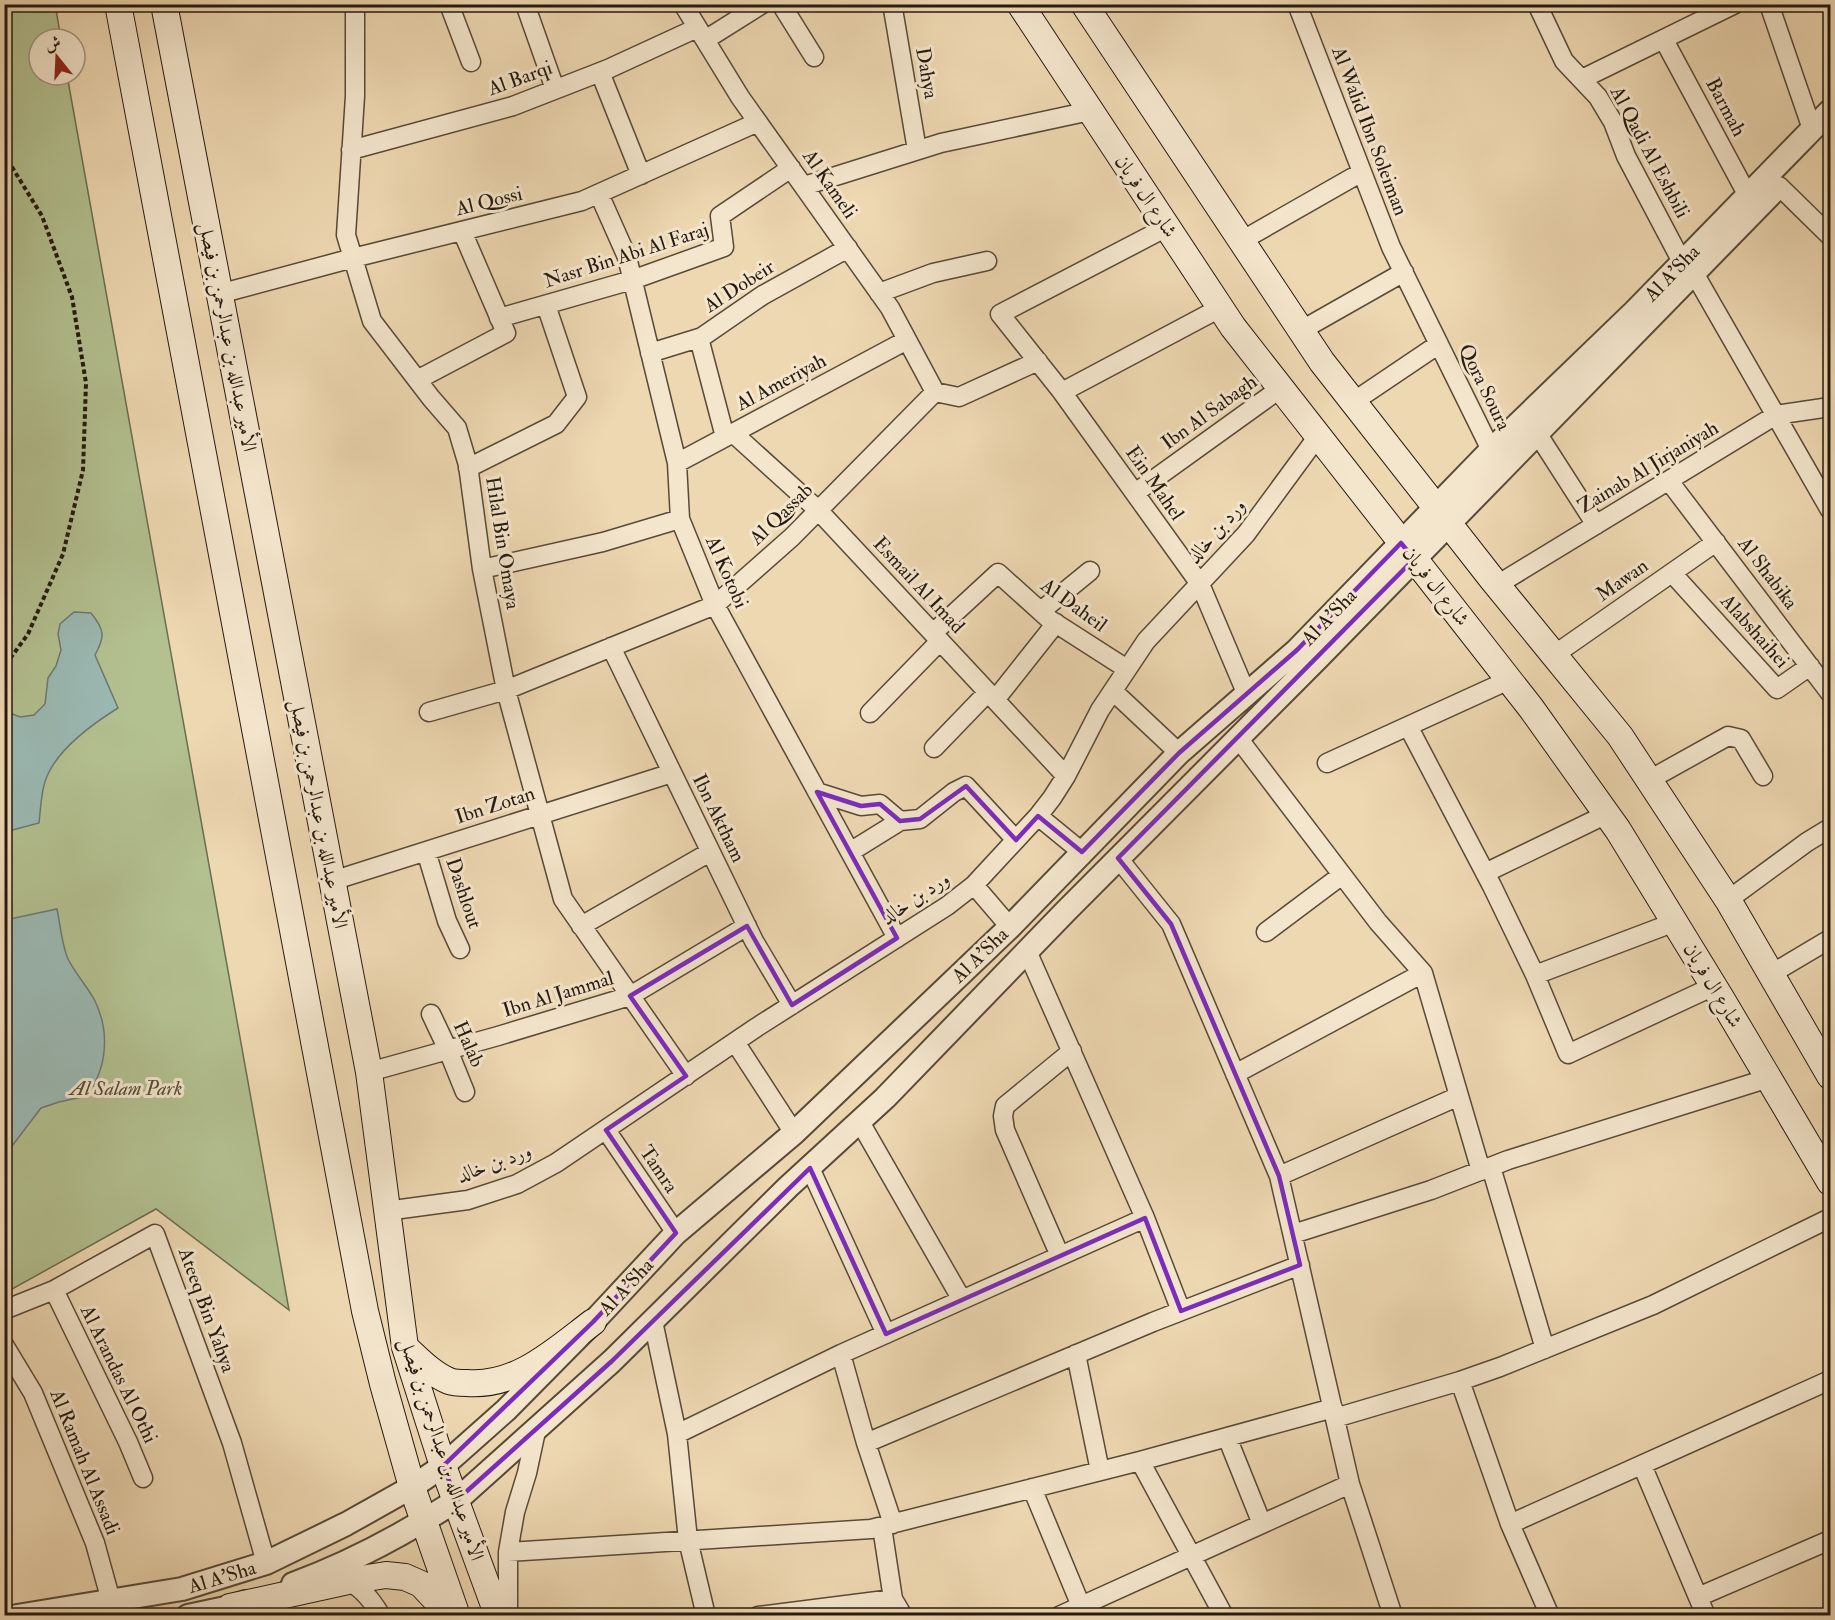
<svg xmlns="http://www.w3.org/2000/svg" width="1835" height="1620" viewBox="0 0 1835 1620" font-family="'IM FELL Double Pica',Amiri,serif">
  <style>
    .green { fill: #b3c090; stroke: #6c6d50; stroke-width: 1.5 }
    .water { fill: #9bb9b3; stroke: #6c7972; stroke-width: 1.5 }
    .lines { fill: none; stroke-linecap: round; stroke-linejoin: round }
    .minor-casing { stroke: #574a38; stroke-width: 21 }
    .tertiary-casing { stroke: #574a38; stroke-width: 26 }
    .secondary-casing { stroke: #251a10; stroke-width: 28 }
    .path { stroke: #251a10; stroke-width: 4; stroke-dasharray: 4.5 3; stroke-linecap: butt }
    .minor { stroke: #f4e6cd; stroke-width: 18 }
    .tertiary { stroke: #f4e6cd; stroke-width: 22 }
    .secondary { stroke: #f4e6cd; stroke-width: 26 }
    .marked { fill: none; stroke: #7b2cbf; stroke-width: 4.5; stroke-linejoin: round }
    .labels { text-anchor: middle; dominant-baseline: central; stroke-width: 6; stroke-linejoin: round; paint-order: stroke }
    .street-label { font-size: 20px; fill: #251a10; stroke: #f4e6cd }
    .park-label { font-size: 20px; font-style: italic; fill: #504c36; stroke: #f4e6cd }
  </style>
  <rect width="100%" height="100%" fill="#eed8b2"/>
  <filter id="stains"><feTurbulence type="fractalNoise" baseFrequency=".00333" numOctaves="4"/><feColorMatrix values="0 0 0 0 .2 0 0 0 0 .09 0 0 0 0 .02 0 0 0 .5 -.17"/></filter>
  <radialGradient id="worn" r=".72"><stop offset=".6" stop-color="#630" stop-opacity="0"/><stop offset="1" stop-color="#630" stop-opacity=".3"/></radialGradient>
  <path class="green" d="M55,4L61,39H39V75H67L289,1310L156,1209L5,1293L4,5Z"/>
  <path class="water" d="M74,612L91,613C105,630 105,637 95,655L118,708C94,723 62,746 49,772C41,787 41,807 39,823L5,832V719L7,720L10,713L20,717L34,715L45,704L48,678L56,666L61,650L58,634L60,624Z
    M57,909C60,923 62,946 68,959C75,973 86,985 94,999C110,1030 108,1069 86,1096L59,1102L41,1108L12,1146L5,1169V920Z"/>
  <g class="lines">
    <g class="minor-casing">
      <path id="minor" d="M355,4V96L346,235L353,258L372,321L431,398L457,428L468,465L482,569L506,690L563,899L686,1076
        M449,4L471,62
        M525,4L555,89
        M683,4L740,97L890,308L935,392
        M781,4L814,57
        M891,4L893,9L917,150
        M1297,4L1391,247L1491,450
        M1537,4L1564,61L1598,97L1613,122L1626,156L1682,262
        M1769,4L1812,129
        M705,40L762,4
        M1664,40L1748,196
        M600,72L641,175
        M1582,79L1735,4
        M351,150L513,106L608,69L697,28
        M804,186L941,143L1090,111
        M1779,186L1830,236
        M599,194L627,257L677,463L680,519L715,605L897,938
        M1167,227L1000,314L1062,392L1200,584L1247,695
        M1241,241L1362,172
        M1694,273L1830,510
        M879,293L933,273L987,261
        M219,294L353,258L582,201L758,122
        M499,318L632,280L724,247L720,216L791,168
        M1300,331L1404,272
        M699,338L725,437
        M650,353L702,337L763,295L848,248
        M417,380L506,333L462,231
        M1062,392L1220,308
        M1353,402L1439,344
        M733,433L818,510L1066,776
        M1537,433L1596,525
        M677,463L907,340
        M468,468L556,424L577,397L546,305
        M1669,481L1830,693
        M1135,493L1281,388
        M482,569L603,542L680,519
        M1672,573L1777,689L1810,666
        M1497,585L1776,415L1830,407
        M1041,611L1090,571
        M933,633L998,573L1049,619L1127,669
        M611,647L754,941L792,1005
        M1554,655L1716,542
        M1113,691L1179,753
        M995,700L1056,623
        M429,712L506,690L715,605L792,537L935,392L959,397L1038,361
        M870,713L940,641
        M1408,726L1492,886L1535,975L1568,1054L1714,986
        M1238,738L1378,922L1423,973L1481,1171
        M934,748L988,692
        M1327,763L1509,680
        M1649,780L1728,736L1741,739L1763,776
        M817,792L861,806L880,804L900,821
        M1038,816L1082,852
        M426,851L447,921L460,949
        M850,852L900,821L920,819L954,792L966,786L1016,840
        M1118,858L1171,924L1279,1176L1350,1484L1393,1616
        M1485,873L1607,814
        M332,881L672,773
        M974,885L1010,927
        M1728,900L1807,842L1830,828
        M581,926L710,852
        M1266,932L1342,875
        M1027,951L1145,1218L1181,1311
        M1771,974L1830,939
        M1535,975L1675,922
        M431,1014L448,1050L465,1092
        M735,1042L794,1133
        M369,1072L498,1036L630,996L747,926
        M1235,1074L1423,973
        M860,1122L962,1300
        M606,1130L676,1233
        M1491,1167L1545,1349
        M810,1168L886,1334
        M1279,1176L1459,1096
        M386,1211L468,1200L517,1184L556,1163L757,1027L947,906L974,885L1038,816L1052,798L1066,776L1100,710L1146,641L1246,534L1318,436
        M1293,1234L1431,1190L1508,1160L1769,1078
        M1060,1256L1005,1130L1003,1116L1005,1106L1072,1051
        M54,1290L128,1442L143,1478
        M4,1310L54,1290L155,1234L232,1443L266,1563
        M653,1321L677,1434L688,1540L706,1616
        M4,1345L33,1393L95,1543L111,1601
        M841,1354L866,1443L893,1524
        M1076,1354L1100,1471
        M1460,1381L1510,1524L1550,1616
        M1335,1418L1460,1381L1500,1367L1653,1305L1830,1218
        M677,1434L841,1354L1145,1218
        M1227,1437L1262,1524
        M866,1443L1153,1322L1300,1265
        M1140,1461L1224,1616
        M1642,1465L1706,1616
        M1032,1488L1081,1606L1087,1616
        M1510,1524L1830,1380
        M882,1527L893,1599L903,1616
        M508,1552L871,1529L1140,1461L1333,1408
        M342,1579C359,1584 372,1600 381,1616
        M1698,1597L1830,1540
        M508,1616V1552L515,1512L527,1473L536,1431
        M758,1616L893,1599
        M1059,1616L1350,1484"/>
    </g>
    <g class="tertiary-casing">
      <path id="tertiary" d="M293,1584C350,1563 406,1533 457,1500L612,1361L788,1187L885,1098L1066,911L1318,658L1772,193
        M17,1616L182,1589L266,1563L346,1524L412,1487L443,1466L506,1410L593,1322L676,1233L794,1133L1010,927L1179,753L1297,650L1491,450L1635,311L1830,111
        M188,1616L230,1607L245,1602"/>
    </g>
    <g class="secondary-casing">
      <path id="secondary" d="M118,4L365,1311L383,1384L412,1487L457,1616
        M164,4L369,1072L405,1347L443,1466L498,1616
        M1020,4L1233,327L1531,708L1618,830L1721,998L1830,1182
        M1084,4L1322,362L1492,579L1620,736L1728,900L1830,1076
        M405,1347C418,1359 432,1374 449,1381C454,1383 461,1383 467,1383C517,1387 556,1350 593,1322
        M230,1607L348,1581L386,1575L405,1577L421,1584L451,1616"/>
    </g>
    <path class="path" d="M4,154L42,216L72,297L86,383L83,470L63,554L28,634L4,667"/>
    <use href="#minor" class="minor"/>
    <use href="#tertiary" class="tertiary"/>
    <use href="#secondary" class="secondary"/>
  </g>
  <path class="marked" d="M1401,543L1414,559L1118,858L1171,924L1279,1176L1300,1265L1181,1311L1145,1218L886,1334L810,1168L612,1361L457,1500L443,1466L593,1322L676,1233L606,1130L686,1076L630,996L747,926L792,1005L897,938L817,792L861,806L880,804L900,821L920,819L966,786L1016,840L1038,816L1082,852L1179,753L1297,650Z"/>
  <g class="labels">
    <g class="street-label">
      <text transform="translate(927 73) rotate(80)">Dahya</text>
      <text transform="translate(520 78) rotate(-20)">Al Barqi</text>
      <text transform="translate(1726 107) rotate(62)">Barmah</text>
      <text transform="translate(1370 131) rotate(69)">Al Walid Ibn Soleiman</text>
      <text transform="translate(1650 152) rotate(62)">Al Qadi Al Eshbili</text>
      <text transform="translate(830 184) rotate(55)">Al Kameli</text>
      <text transform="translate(1146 196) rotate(56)">شارع ال فريان</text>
      <text transform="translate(489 201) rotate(-14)">Al Qossi</text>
      <text transform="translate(626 255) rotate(-18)">Nasr Bin Abi Al Faraj</text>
      <text transform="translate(1672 273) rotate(-46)">Al A'Sha</text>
      <text transform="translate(739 286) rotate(-33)">Al Dobeir</text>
      <text transform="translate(228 337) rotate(79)">الأمير عبدالله بن عبدالرحمن بن فيصل</text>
      <text transform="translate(781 382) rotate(-28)">Al Ameriyah</text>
      <text transform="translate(1485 387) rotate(64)">Qora Soura</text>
      <text transform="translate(1209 412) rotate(-36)">Ibn Al Sabagh</text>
      <text transform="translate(1648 467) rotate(-31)">Zainab Al Jirjaniyah</text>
      <text transform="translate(1155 483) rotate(55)">Ein Mahel</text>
      <text transform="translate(781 514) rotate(-44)">Al Qassab</text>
      <text transform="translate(1216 531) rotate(-49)">ورد بن خالد</text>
      <text transform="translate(503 543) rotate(81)">Hilal Bin Omaya</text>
      <text transform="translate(727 572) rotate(66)">Al Kotobi</text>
      <text transform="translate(1768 573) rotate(53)">Al Shabika</text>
      <text transform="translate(1622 580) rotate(-35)">Mawan</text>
      <text transform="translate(919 585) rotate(47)">Esmail Al Imad</text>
      <text transform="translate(1436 586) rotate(52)">شارع ال فريان</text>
      <text transform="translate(1074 605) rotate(36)">Al Daheil</text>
      <text transform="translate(1329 617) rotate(-46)">Al A'Sha</text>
      <text transform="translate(1755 631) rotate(48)">Alabshaihei</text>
      <text transform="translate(495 805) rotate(-18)">Ibn Zotan</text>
      <text transform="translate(319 814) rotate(79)">الأمير عبدالله بن عبدالرحمن بن فيصل</text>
      <text transform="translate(719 818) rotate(64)">Ibn Aktham</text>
      <text transform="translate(464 893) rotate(71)">Dashlout</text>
      <text transform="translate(915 898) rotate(-34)">ورد بن خالد</text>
      <text transform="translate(980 955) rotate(-44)">Al A'Sha</text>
      <text transform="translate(1713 985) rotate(59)">شارع ال فريان</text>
      <text transform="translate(558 994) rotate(-17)">Ibn Al Jammal</text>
      <text transform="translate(469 1044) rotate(66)">Halab</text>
      <text transform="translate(494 1163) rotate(-20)">ورد بن خالد</text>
      <text transform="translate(659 1169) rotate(56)">Tamra</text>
      <text transform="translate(626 1287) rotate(-47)">Al A'Sha</text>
      <text transform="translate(207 1310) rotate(70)">Ateeq Bin Yahya</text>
      <text transform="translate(119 1374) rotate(64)">Al Arandas Al Othi</text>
      <text transform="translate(442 1449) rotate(72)">الأمير عبدالله بن عبدالرحمن بن فيصل</text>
      <text transform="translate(85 1462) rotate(68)">Al Ramah Al Assadi</text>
      <text transform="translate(222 1577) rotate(-17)">Al A'Sha</text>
    </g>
    <g class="park-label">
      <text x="126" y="1088">Al Salam Park</text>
    </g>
  </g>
  <rect width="1835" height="1620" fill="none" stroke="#eed8b2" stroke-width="24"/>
  <rect x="6" y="6" width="1823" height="1608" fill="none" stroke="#251a10" stroke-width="3"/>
  <rect x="12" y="12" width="1811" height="1596" fill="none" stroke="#251a10" stroke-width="1.5"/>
  <g transform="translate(57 57) rotate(342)"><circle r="28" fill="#f4e6cd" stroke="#a19481" stroke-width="1.5"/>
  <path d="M0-4.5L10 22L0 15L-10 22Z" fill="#8f2418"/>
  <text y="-9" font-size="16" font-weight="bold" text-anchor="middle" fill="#251a10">ش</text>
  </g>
  <rect width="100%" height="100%" filter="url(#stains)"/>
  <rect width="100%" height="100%" fill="url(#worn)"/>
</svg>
